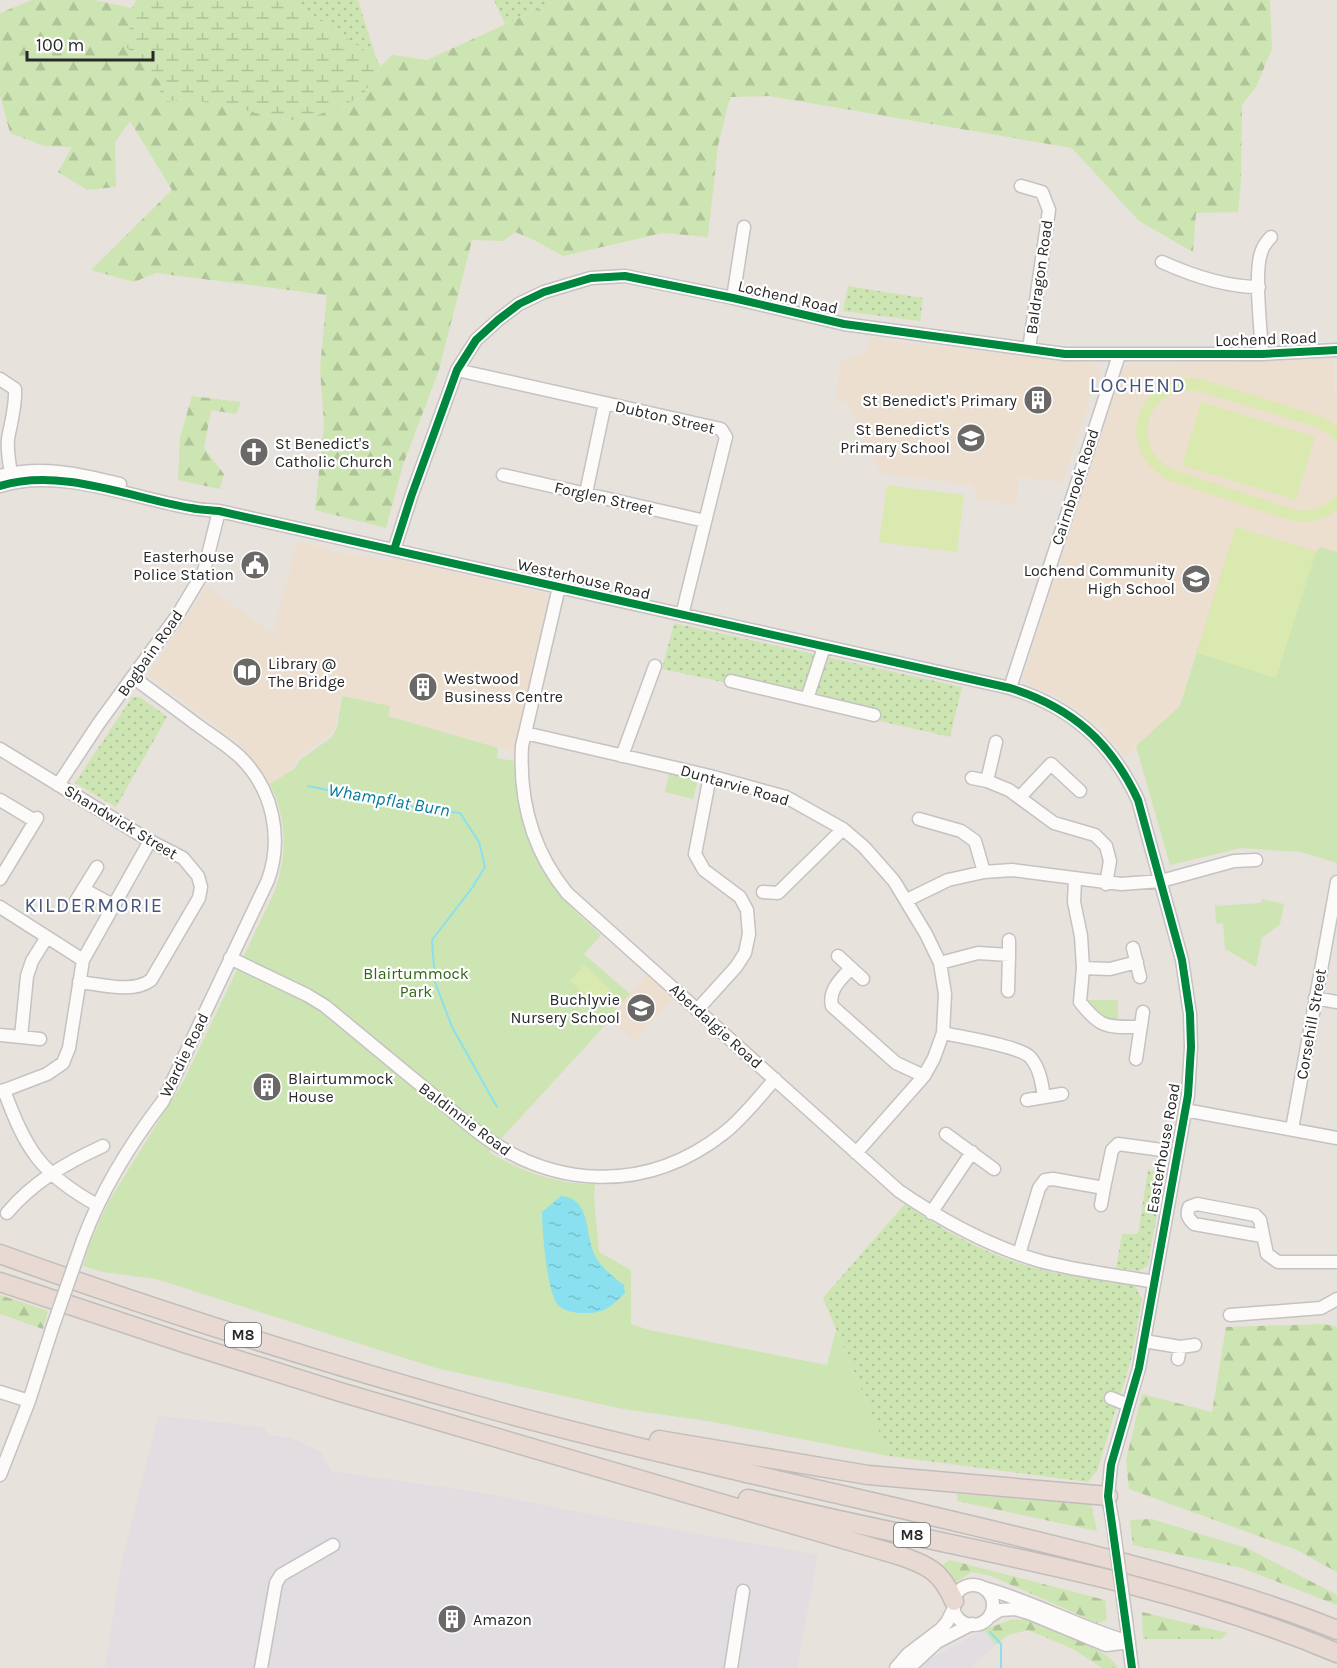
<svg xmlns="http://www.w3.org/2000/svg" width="1337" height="1668" viewBox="0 0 1337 1668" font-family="Karla,sans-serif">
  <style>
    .industrial { fill: #e1dde0 }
    .education { fill: #ecdfcf }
    .grass { fill: url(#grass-dots) }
    .forest { fill: url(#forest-firs) }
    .wetland { fill: url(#wetland-marsh) }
    .park { fill: #cde5b2 }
    .pitch { fill: #dae9af }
    .water { fill: url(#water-ripples) }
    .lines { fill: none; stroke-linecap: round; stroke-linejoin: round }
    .stream { stroke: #8ae0ee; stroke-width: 2 }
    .minor-casing { stroke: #c4c2c2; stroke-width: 15 }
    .highway-casing { stroke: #c0bdbb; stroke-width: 21 }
    .minor { stroke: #fcfbfa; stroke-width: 12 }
    .highway { stroke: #e8dad2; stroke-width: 18 }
    .minor-bridge-casing { stroke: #c4c2c2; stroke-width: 15; stroke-linecap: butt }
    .minor-bridge { stroke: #fcfbfa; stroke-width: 12 }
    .cycleway-casing { stroke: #fff; stroke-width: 11 }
    .cycleway { stroke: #00873e; stroke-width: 8 }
    .labels { text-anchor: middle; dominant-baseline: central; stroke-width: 4.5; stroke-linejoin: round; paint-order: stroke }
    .shield { fill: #fff; stroke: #686868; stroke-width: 1.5 }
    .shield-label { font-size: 15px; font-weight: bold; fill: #282828 }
    .street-label { font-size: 16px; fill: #282828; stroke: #fff }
    .poi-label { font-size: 16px; fill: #282828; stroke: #fff; text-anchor: end }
    .park-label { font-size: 16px; fill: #2f6814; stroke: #fff }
    .water-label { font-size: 18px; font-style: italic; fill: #047a9f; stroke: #fff }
    .quarter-label { font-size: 20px; letter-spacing: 1.5px; fill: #46557b; stroke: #fff }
  </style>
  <defs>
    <pattern id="grass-dots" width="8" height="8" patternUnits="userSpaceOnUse" patternTransform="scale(1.5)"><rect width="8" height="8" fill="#cde5b2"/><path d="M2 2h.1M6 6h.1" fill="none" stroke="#b0c499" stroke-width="1.8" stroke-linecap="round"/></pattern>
    <pattern id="forest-firs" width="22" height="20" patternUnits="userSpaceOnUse" patternTransform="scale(1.5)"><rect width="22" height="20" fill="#cde5b2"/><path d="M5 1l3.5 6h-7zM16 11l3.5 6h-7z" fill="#b0c499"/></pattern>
    <pattern id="wetland-marsh" width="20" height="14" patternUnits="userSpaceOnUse" patternTransform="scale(1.5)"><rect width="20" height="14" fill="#cde5b2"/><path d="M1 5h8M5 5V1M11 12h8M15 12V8" fill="none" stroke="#b0c499"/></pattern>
    <pattern id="water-ripples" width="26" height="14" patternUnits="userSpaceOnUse" patternTransform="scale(1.5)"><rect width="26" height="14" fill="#8ae0ee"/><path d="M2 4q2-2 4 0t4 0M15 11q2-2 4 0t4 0" fill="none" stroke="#77c0cc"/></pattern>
  </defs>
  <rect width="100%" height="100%" fill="#e8e2dc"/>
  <path class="industrial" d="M158,1416L264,1427L268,1435L290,1438L320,1451L331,1471L477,1492L625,1521L818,1555L797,1668H105L122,1561Z
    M984,1630L996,1645L970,1668H919L926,1661Z"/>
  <path class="education" d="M869,337L904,343L1092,363L1098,366L1101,372L1093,388L1063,482L1019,477L1016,505L979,500L972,485L881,473L848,403L836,400L840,363L869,350Z
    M1334,359L1335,393H1337V863L1301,852L1241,848L1170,865L1136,747L1126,757L1102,728L1088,717L1060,698L1028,684L1023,678L1085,483L1123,369L1126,366L1130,364Z
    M297,542L325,547L329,551L366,556L391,562L393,558L545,594L548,603L516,750L498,748L388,716L390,706L341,696L334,729L330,734L295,760L292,770L270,784L238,742L148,675L207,586L273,634Z
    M647,974L673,998L635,1041L608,1018Z"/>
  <path class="grass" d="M289,0H358L376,58Z
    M494,0H558L505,24Z
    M848,286L923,298L920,321L843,311Z
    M674,623L962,687L950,737L876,720L878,711L730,673L723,682L662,669Z
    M132,697H140L167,717L116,807L75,783Z
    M1148,1170L1164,1173L1148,1265L1140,1271L1116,1268L1122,1234H1138Z
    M905,1204C947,1233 993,1258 1043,1270C1073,1277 1104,1281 1135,1286L1142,1299L1131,1360L1097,1471L1088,1482L889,1456L823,1298Z"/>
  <path class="forest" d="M32,0H94L132,8L127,48L161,83L159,104L185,98L300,122L362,97L381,66L392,55L427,60L558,0H1270L1272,49L1256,87L1242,105L1241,182L1238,212L1196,213L1193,252L1139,221L1072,148L769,96L730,97L718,146L708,237L663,233L563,256L532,239L515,232L504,241L472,240L439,370L403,465L386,528L315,510L324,424L320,368L327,295L156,273L134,282L91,270L172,190L130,121L115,142L116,187L87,190L58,172L72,147L44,146L10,133L0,95V13Z
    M192,396L241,402L236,414L211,410L204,448L224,474L220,489L178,480L180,438Z
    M0,1295L48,1311L43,1329L0,1314Z
    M1324,1324L1337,1327V1572L1297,1550L1129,1489L1126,1460L1142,1394L1212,1412L1226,1327Z
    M957,1494L1091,1504L1097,1531L957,1501Z
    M1152,1519L1249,1549L1337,1595V1605L1242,1568L1133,1545L1130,1520Z
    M950,1560L1105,1600L1107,1620L1097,1623L991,1576L972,1572L956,1582L942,1565Z
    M1142,1612L1228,1633L1221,1639H1143Z
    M1010,1620C1018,1620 1027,1618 1033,1621C1052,1627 1111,1651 1118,1668H1102L1073,1649L1028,1630L1008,1635L996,1645L984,1630Z"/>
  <path class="wetland" d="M136,0H289L376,58L381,66L362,97L300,122L185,98L159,104L161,83L127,48L132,8Z"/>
  <path class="park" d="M1236,527L1316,552L1320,547L1337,552V863L1301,852L1241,848L1170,865L1136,746L1180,706Z
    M342,696L390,706L388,716L498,748L497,758L515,761C515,811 529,861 564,899C575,912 589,923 601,935L584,954L630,994L608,1018L610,1020L489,1152C521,1172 558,1184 595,1184L594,1198L599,1252L631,1270V1324L649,1330L827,1365L836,1330L889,1456L708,1421L623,1409L436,1368L156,1279L103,1272L83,1266L91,1240L109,1201L184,1080L274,893C288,855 287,820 270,784L294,769L300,760L332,737L337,727Z
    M669,773L698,780L693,799L665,792Z
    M1262,899L1284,904L1280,924L1262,938L1256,967L1225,949L1223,923L1216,924L1215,906L1261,903Z
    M1087,1000H1118V1020C1105,1020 1092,1013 1087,1000Z"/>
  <path class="pitch" d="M1183,378L1201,379L1320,416L1337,426V442L1329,434L1316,427L1198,391C1147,384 1127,447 1174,470L1295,510C1312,512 1326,507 1337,494V510C1323,520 1309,523 1292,521L1170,481C1119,456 1128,389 1183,378Z
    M1201,402L1315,437L1296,500L1182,465Z
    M887,485L964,495L957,552L879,542Z
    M1236,527L1316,552L1276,678L1197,653Z
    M584,965L610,989L596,1004L570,981Z"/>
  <path class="water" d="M561,1196C590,1199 585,1229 593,1251C598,1265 613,1277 624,1285L625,1293C610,1308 603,1314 581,1313C574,1313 565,1311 559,1306C547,1296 542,1229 542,1212Z"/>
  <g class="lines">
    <path class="stream" d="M308,786L406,806L460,813L479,842L485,867L472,888L432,940L435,982L452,1027L497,1107
      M990,1632L1001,1644V1668"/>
    <g class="minor-casing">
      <path id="minor" d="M1021,186L1042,192L1049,210L1029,349
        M1162,262C1193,276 1225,287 1259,287
        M733,298L744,227
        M1262,354C1261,330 1254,273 1261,253C1263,246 1266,242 1271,237
        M457,370L721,429L726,437L682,615
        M0,379L15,389C16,406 11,422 8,439C7,450 9,462 11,473
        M503,475L705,521
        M0,476C41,465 80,474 120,484
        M0,486C60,467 132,498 191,508C200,510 210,510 219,511L1010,688C1071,707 1111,742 1138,800L1182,960L1190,1014L1191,1047L1188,1095L1139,1368L1111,1465L1108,1496L1113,1524
        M586,493L605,403
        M394,550L411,497L457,370L476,340L498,320L519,304L544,292L591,278L625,276L733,298L844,324L1065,354H1262L1337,350
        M559,587L522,746C519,800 532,850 567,893L899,1191C943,1221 988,1246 1040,1261C1077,1271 1116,1275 1154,1282
        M731,681L874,715
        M1010,688L1119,355
        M807,699L824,647
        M525,733L710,776L786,797L843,829L864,847L894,881L926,934L940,963L945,994L943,1033L934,1058L924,1076L856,1153
        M0,749L150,841L183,858L198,876L201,887L199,898L151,980C133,994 100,984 79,982
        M622,756L655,666
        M972,778L987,781L1009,790L1054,823L1095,835L1106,846L1110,861L1106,884
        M987,781L996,742
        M58,785L99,723L177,616L204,571L219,511
        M1020,797L1051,764L1080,791
        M0,800L35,821
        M919,819L961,831L975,841L984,872
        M0,879L37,818
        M1075,879L1074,902L1081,936L1083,968L1080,1002C1101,1029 1107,1027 1141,1027
        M83,889L113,905
        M763,892L778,893L843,829
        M907,900L948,880L984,872L1012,870L1121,884L1161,881L1234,861L1256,860
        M76,901L97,867
        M0,907L83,960
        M1133,948L1140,977
        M1009,955V940
        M838,956L863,979
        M230,958L307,995L325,1006L474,1129C551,1190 646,1194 724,1133C743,1118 759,1097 775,1079
        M940,963L978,953L1009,955L1008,991
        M851,968C841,979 828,990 832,1006L896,1063L924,1076
        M1083,968L1110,969L1137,962
        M1315,998L1337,1002
        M697,1010L736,967L745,953L749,934L747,910L740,897L704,870L695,854L710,776
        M943,1033C961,1037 1019,1046 1030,1057C1040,1068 1042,1084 1044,1097
        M0,1035L21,1037L27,976L32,961L47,937
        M21,1037L40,1039
        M1136,1059L1143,1012
        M4,1090C25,1149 41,1174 97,1205
        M0,1092L47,1074L63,1063L69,1048L83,960L150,841
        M1027,1100L1062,1094
        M1185,1110L1337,1138
        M1292,1129L1337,882
        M946,1134L994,1169
        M1101,1205L1104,1188
        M7,1213C33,1182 66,1163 103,1146
        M931,1213L972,1152
        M1262,1236L1194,1224C1188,1218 1186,1215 1189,1207L1197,1204L1255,1215L1260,1220L1267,1254L1278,1262H1337
        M83,1240C102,1189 130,1144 163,1101L268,880C283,838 273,789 240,757C227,745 211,735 196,724C175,708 154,693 133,677
        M1019,1254L1039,1188L1045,1180L1053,1179L1104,1188L1112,1150L1118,1144L1162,1150
        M1230,1315L1321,1308L1337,1299
        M1144,1341L1180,1347L1195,1345
        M1178,1359L1180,1347
        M0,1392L29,1401
        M1111,1398L1128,1405
        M0,1475L29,1401L52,1329
        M953 1605a20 20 0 1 1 40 0a20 20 0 1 1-40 0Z
        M984,1588C1035,1602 1080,1628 1129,1642
        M989,1617L1000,1610L1015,1609L1029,1613L1106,1645L1122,1643
        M1126,1620L1132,1668
        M261,1668L276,1583L281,1575L333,1545
        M731,1668L743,1591
        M896,1668L908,1654L941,1629L947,1622L954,1608
        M909,1668L937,1642L972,1624"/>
    </g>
    <g class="highway-casing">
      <path id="highway" d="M0,1254C160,1312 323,1363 486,1408C578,1434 671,1455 764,1477C884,1505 1005,1532 1124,1563C1196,1582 1268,1602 1337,1630
        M0,1282L187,1344L340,1392L898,1555C928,1565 941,1571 954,1601
        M659,1440L868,1475L1108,1496
        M748,1499C945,1548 1148,1573 1337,1653"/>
    </g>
    <use href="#minor" class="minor"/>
    <use href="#highway" class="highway"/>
    <g class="minor-bridge-casing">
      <path id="minor-bridge" d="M52,1329L83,1240
        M1113,1524L1126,1620"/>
    </g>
    <use href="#minor-bridge" class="minor-bridge"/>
    <g class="cycleway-casing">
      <path id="cycleway" d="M0,486C60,467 132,498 191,508C200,510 210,510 219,511L1010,688C1071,707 1111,742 1138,800L1182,960L1190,1014L1191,1047L1188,1095L1139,1368L1111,1465L1108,1496L1132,1668
        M394,550L411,497L457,370L476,340L498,320L519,304L544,292L591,278L625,276L733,298L844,324L1065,354H1262L1337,350"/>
    </g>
    <use href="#cycleway" class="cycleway"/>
  </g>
  <defs>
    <g id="building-disc" transform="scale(1.5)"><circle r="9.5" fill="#6b6967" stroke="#fff"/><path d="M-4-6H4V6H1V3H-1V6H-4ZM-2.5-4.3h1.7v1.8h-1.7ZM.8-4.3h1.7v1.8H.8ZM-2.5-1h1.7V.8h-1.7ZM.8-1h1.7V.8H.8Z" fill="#fff"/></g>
    <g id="school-disc" transform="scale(1.5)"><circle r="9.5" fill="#6b6967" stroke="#fff"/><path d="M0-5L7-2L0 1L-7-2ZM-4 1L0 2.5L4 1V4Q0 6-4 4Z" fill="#fff"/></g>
    <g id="church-disc" transform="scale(1.5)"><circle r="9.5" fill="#6b6967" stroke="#fff"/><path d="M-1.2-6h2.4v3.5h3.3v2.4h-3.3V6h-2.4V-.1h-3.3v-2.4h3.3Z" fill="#fff"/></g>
    <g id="civic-disc" transform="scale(1.5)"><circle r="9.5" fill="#6b6967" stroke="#fff"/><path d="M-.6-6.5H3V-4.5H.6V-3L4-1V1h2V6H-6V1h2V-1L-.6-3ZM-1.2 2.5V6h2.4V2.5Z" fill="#fff"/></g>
    <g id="library-disc" transform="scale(1.5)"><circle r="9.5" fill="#6b6967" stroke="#fff"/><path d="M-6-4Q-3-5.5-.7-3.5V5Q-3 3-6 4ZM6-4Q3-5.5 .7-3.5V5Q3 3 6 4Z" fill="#fff"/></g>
  </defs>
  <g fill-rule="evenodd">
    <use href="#building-disc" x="1038" y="400"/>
    <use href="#school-disc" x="971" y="438"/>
    <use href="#church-disc" x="254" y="452"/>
    <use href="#civic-disc" x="255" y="565"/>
    <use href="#school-disc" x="1196" y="579"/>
    <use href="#library-disc" x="247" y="672"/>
    <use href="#building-disc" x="423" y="687"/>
    <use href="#school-disc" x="641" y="1008"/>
    <use href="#building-disc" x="267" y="1087"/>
    <use href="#building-disc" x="452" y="1619"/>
  </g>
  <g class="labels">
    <g class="shield">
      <rect x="225" y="1323" width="36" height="24" rx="4.5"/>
      <rect x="894" y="1523" width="36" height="24" rx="4.5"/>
    </g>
    <g class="shield-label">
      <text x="243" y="1335">M8</text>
      <text x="912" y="1535">M8</text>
    </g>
    <g class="street-label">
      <text transform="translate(1039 277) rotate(-82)">Baldragon Road</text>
      <text transform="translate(788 297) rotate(13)">Lochend Road</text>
      <text transform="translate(1266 339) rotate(-2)">Lochend Road</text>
      <text transform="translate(665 417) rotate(13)">Dubton Street</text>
      <text transform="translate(1075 487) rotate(-72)">Cairnbrook Road</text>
      <text transform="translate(604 498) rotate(13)">Forglen Street</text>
      <text transform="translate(584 579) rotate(13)">Westerhouse Road</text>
      <text transform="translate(150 653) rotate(-55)">Bogbain Road</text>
      <text transform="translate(735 785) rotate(16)">Duntarvie Road</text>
      <text transform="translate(121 822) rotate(31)">Shandwick Street</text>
      <text transform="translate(1311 1024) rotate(-80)">Corsehill Street</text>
      <text transform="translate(716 1026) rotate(42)">Aberdalgie Road</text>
      <text transform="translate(184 1055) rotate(-64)">Wardie Road</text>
      <text transform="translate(465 1119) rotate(37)">Baldinnie Road</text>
      <text transform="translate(1163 1148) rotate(-80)">Easterhouse Road</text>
    </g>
    <g class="poi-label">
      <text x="1017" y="400">St Benedict's Primary</text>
      <text x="950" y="429">St Benedict's<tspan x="950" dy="18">Primary School</tspan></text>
      <text x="275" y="443" text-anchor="start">St Benedict's<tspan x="275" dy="18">Catholic Church</tspan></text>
      <text x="234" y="556">Easterhouse<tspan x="234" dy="18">Police Station</tspan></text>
      <text x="1175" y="570">Lochend Community<tspan x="1175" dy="18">High School</tspan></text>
      <text x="268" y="663" text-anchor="start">Library @<tspan x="268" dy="18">The Bridge</tspan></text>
      <text x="444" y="678" text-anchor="start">Westwood<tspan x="444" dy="18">Business Centre</tspan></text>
      <text x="620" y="999">Buchlyvie<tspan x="620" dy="18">Nursery School</tspan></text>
      <text x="288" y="1078" text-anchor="start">Blairtummock<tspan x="288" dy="18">House</tspan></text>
      <text x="473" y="1619" text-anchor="start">Amazon</text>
    </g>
    <g class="park-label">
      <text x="416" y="973">Blairtummock<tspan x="416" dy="18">Park</tspan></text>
    </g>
    <g class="water-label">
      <text transform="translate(389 800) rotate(10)">Whampflat Burn</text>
    </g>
    <g class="quarter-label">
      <text x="1138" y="385">LOCHEND</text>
      <text x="94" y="905">KILDERMORIE</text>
    </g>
  </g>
  <path d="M27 51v9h126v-9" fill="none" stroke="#282828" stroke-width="3"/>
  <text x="36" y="51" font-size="18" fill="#282828" stroke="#ffffff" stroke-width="4.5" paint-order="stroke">100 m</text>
</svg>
